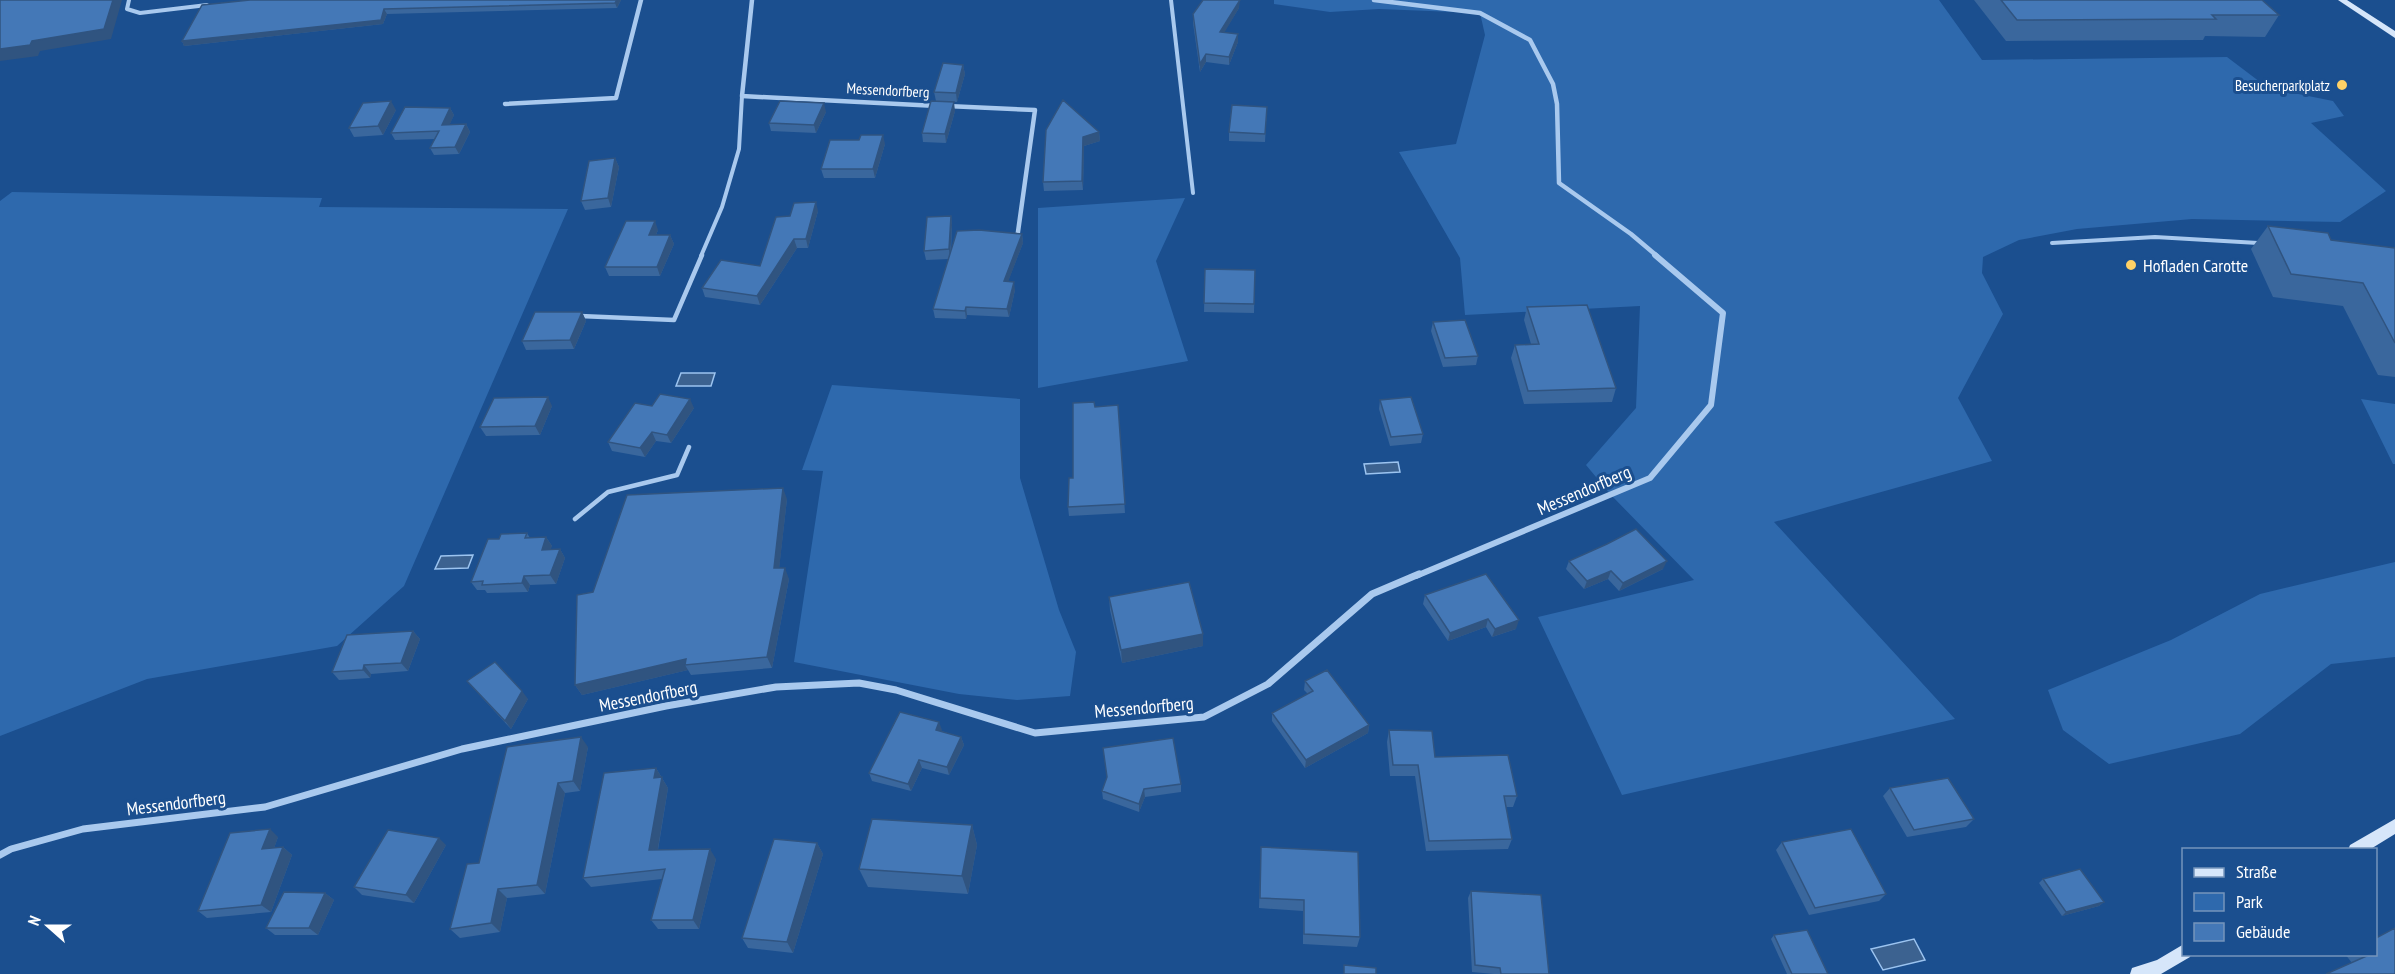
<svg xmlns="http://www.w3.org/2000/svg" width="2395" height="974" viewBox="0 0 2395 974" font-family="'PT Sans Narrow',sans-serif">
  <style>
    .green { fill: #2e69ad }
    .water { fill: #3c6290; stroke: #9cc4f0; stroke-width: 1.5 }
    .lines { fill: none; stroke-linecap: round; stroke-linejoin: round }
    .lane-far1 { stroke: #a9c9ee; stroke-width: 4 }
    .lane { stroke: #a9c9ee; stroke-width: 4.5 }
    .street-far2 { stroke: #a9c9ee; stroke-width: 4.5 }
    .street-far1 { stroke: #a9c9ee; stroke-width: 6 }
    .street { stroke: #a9c9ee; stroke-width: 7 }
    .secondary { fill: #d6e6fa; fill-rule: evenodd }
    .wall { fill: #3a679d }
    .shaded-wall { fill: #305480 }
    .building { fill: #4478b7; stroke: #305480; stroke-width: 1.5 }
    .poi-dot { fill: #ffd166; stroke: #1b4f8f; stroke-width: 2 }
    .labels { text-anchor: middle; dominant-baseline: central; stroke-width: 6; stroke-linejoin: round; paint-order: stroke }
    .far-poi-label { font-size: 15px; fill: #fff; stroke: #1b4f8f; text-anchor: end }
    .far-street-label { font-size: 15px; fill: #fff; stroke: #1b4f8f }
    .poi-label { font-size: 18px; fill: #fff; stroke: #1b4f8f; text-anchor: start }
    .street-label { font-size: 18px; fill: #fff; stroke: #1b4f8f }
  </style>
  <rect width="100%" height="100%" fill="#1b4f8f"/>
  <path class="green" d="M1274,0H1939L1982,60L2227,57L2268,88L2333,101L2344,116L2311,123L2386,191L2340,222L2192,219L2077,229L2019,240L1983,257L1982,273L2003,314L1958,398L1992,461L1774,522L1955,719L1622,795L1538,617L1694,580L1611,495L1586,465L1636,408L1640,306L1465,315L1460,258L1399,152L1456,144L1485,35L1480,13L1379,9L1330,12L1274,4Z
    M12,192L322,198L319,207L568,209L404,586L337,646L147,679L0,736V201Z
    M1185,198L1156,261L1188,361L1038,388V208Z
    M832,385L1020,399V478L1059,610L1076,652L1070,696L1017,700L959,694L794,662L823,471L802,470Z
    M2361,399L2395,404V464H2393Z
    M2395,562V657L2331,664L2240,734L2109,764L2063,730L2048,690L2171,640L2260,594Z"/>
  <path class="water" d="M681,373H715L711,386H676Z
    M1398,462L1400,472L1366,474L1364,464Z
    M473,555L468,568L435,569L441,556Z
    M1914,939L1925,960L1883,970L1871,949Z"/>
  <g class="lines">
    <path class="lane-far1" d="M129,0L127,9L140,13L207,5
      M1171,0L1193,193
      M2052,243L2155,237L2258,243
      M701,256L722,207L739,149L742,96"/>
    <path class="lane" d="M580,316L674,320L702,255
      M575,519L608,492L677,475L689,447"/>
    <path class="street-far2" d="M752,0L742,96L937,106
      M1374,0L1480,13L1530,40L1553,84L1557,104L1559,183L1631,234L1657,256
      M505,104L616,98L641,0
      M947,106L1035,110L1017,239"/>
    <path class="street-far1" d="M1416,576L1650,478L1711,405L1723,313L1655,255"/>
    <path class="street" d="M0,855L11,849L83,829L265,807L462,749L666,706L776,687L859,683L896,690L1035,733L1204,717L1268,684L1372,594L1419,574"/>
    <path class="secondary" d="M2338,0H2347L2395,31V38Z
      M2395,819V834L2369,850H2348L2350,845Z
      M2184,944V954H2191L2190,957L2161,974H2130L2132,968L2157,960Z"/>
  </g>
  <path class="wall" d="M621,0L617,8L387,14L383,24L184,46L182,41L202,5Z
    M1974,0H2262L2279,15L2265,37L2205,36L2203,40L2006,41Z
    M1239,8L1224,32L1238,42L1229,65L1206,62L1200,72L1193,23V14Z
    M963,65L965,74L957,102L936,101L934,92Z
    M1267,107L1265,142L1229,141V132Z
    M450,108L454,115L449,125L466,124L470,132L459,154L434,155L430,148L435,139L395,140L391,133Z
    M396,110L383,135L354,137L349,128Z
    M955,111L946,143L923,142L922,133Z
    M826,112L816,133L771,131L769,123Z
    M1099,132L1100,141L1084,146L1083,190L1044,191L1043,182Z
    M885,144L875,178H824L821,169Z
    M615,158L619,167L611,207L585,210L581,201Z
    M818,211L808,248H797L760,305L705,297L702,288L760,266Z
    M951,216L952,225L951,252L1022,234L1023,243L1008,281L1015,290L1009,317L967,315L966,319L935,318L933,309L949,259L926,260L924,251Z
    M2268,226L2331,240L2395,248V377L2378,375L2343,306L2273,297L2251,249Z
    M658,230L656,235H670L674,244L660,276H609L605,267Z
    M1205,269L1255,270L1254,313L1204,312Z
    M1527,307L1616,388L1612,402L1524,404L1511,358L1515,345L1531,344L1524,320Z
    M582,312L586,321L574,349L526,350L522,341Z
    M1433,322L1478,356L1476,365L1443,367L1431,331Z
    M1380,400L1423,434L1421,443L1390,446L1379,409Z
    M1118,405L1125,513L1069,516L1068,507L1073,478L1095,407Z
    M552,406L540,435L486,436L480,427Z
    M652,406L694,408L671,443L656,441L645,457L612,451L608,442Z
    M787,499L779,568L789,579L772,668L691,675L688,670L582,695L575,685L593,592Z
    M527,533L530,538L546,537L552,546L550,549H560L565,558L556,584L530,585L528,592L487,593L485,590H477L471,582L499,539Z
    M1569,561L1663,569L1619,591L1608,579L1584,589L1566,569Z
    M1425,595L1516,629L1492,637L1486,627L1448,641L1423,604Z
    M1109,597L1203,634V646L1122,663L1110,610Z
    M413,631L420,639L408,671L371,674L370,678L339,680L332,672Z
    M467,681L528,699L511,729L474,689Z
    M1305,681L1369,725L1368,733L1305,768L1272,721V713L1308,694L1304,690Z
    M942,730L941,731L961,737L964,745L949,775L922,768L911,791L872,781L869,773Z
    M1389,730L1435,757L1517,796L1513,807H1506L1512,839L1508,849L1426,851L1415,776H1390L1387,742Z
    M588,747L580,791L565,793L545,894L507,898L500,932L460,938L450,929L479,863Z
    M656,768L668,788L658,850L716,859L699,929H658L651,920L662,879L591,887L583,878Z
    M1181,784V792L1145,797L1139,812L1103,799L1102,791Z
    M1890,788L1974,819L1966,827L1907,837L1883,796Z
    M972,825L977,845L968,894L868,887L859,869Z
    M278,837L274,848L283,847L292,855L271,912L207,918L198,911Z
    M1782,842L1886,894L1879,901L1809,915L1776,850Z
    M817,843L823,854L793,953L748,948L742,938Z
    M446,845L414,903L362,895L354,887Z
    M1261,847L1360,937L1357,947L1303,944V911L1259,908Z
    M2043,879L2104,902L2099,906L2062,916L2039,883Z
    M1471,891L1549,974H1494L1472,972L1468,898Z
    M325,893L334,900L318,935H275L266,928Z
    M1774,935L1828,974H1787L1771,939Z
    M2345,954H2376L2395,974L2352,963Z"/>
  <path class="shaded-wall" d="M113,0H122L111,39L40,51L38,56L0,61V49Z
    M617,0H621L617,8L615,3Z
    M1240,0L1239,8L1220,40V32Z
    M384,9L387,14L383,24L184,46L182,41Z
    M1238,34V42L1229,65V57Z
    M1206,54V62L1200,72V64Z
    M963,65L965,74L957,102L956,93Z
    M391,101L396,110L383,135L378,126Z
    M954,102L955,111L946,143L945,134Z
    M824,103L826,112L816,133L814,125Z
    M450,108L454,115L446,133L442,125Z
    M466,124L470,132L459,154L455,147Z
    M1099,132L1100,141L1084,146L1083,190L1082,181L1083,137Z
    M883,135L885,144L875,178L873,169Z
    M615,158L619,167L611,207L608,198Z
    M816,202L818,211L808,248L806,239Z
    M951,216L952,225L950,258L949,249Z
    M655,221L658,230L652,244L649,235Z
    M1022,234L1023,243L1005,290L1004,281Z
    M670,235L674,244L660,276L657,267Z
    M794,239L797,248L760,305L757,296Z
    M1014,282L1015,290L1009,317L1007,309Z
    M966,307L967,315L966,319L965,311Z
    M582,312L586,321L574,349L570,340Z
    M548,397L552,406L540,435L535,426Z
    M690,399L694,408L671,443L667,435Z
    M652,432L656,441L645,457L640,448Z
    M783,488L787,499L778,579L774,568Z
    M546,537L552,546L547,558L542,550Z
    M560,549L565,558L556,584L550,575Z
    M1667,561L1663,569L1619,591L1623,583Z
    M785,568L789,579L772,668L767,657Z
    M1611,571L1608,579L1584,589L1587,581Z
    M524,576L530,585L528,592L522,583Z
    M1488,619L1486,627L1448,641L1450,633Z
    M1519,620L1516,629L1492,637L1495,629Z
    M413,631L420,639L408,671L401,663Z
    M1203,634V646L1122,663L1121,650Z
    M686,659L685,665L688,670L582,695L575,685Z
    M364,665L371,674L370,678L363,670Z
    M522,691L528,699L511,729L505,721Z
    M939,722L942,730L938,738L936,730Z
    M1369,725L1368,733L1305,768L1306,760Z
    M581,737L588,747L580,791L573,781Z
    M961,737L964,745L949,775L947,767Z
    M919,760L922,768L911,791L908,784Z
    M656,768L668,788L656,860L649,850L654,778Z
    M558,783L565,793L545,894L537,885Z
    M1144,789L1145,797L1139,812V804Z
    M972,825L977,845L968,894L962,876Z
    M270,829L278,837L271,857L262,849Z
    M439,838L446,845L414,903L406,895Z
    M817,843L823,854L793,953L787,942Z
    M283,847L292,855L271,912L261,905Z
    M710,849L716,859L699,929L693,920Z
    M498,889L507,898L500,932L491,923Z
    M325,893L334,900L318,935L309,928Z
    M2104,902L2099,906L2062,916L2066,912Z"/>
  <path class="building" d="M0,0H113L104,29L32,41L30,45L0,49Z
    M250,0H617L615,3L384,9L381,20L182,41L202,5Z
    M1203,0H1240L1220,32L1238,34L1229,57L1206,54L1200,64L1193,14Z
    M2001,0H2262L2279,15H2212L2216,19L2017,20Z
    M943,63L963,65L956,93L934,92Z
    M1063,100L1099,132L1083,137L1082,181L1043,182L1046,130Z
    M391,101L378,126L349,128L363,103Z
    M780,101L824,103L814,125L769,123Z
    M931,101L954,102L945,134L922,133Z
    M1232,105L1267,107L1265,134L1229,132Z
    M405,107L450,108L442,125L466,124L455,147L430,148L439,131L391,133Z
    M861,135H883L873,169H821L830,140H859Z
    M615,158L608,198L581,201L589,161Z
    M816,202L806,239H794L757,296L702,288L721,260L760,266L776,217L790,216L794,203Z
    M951,216L949,249L924,251L927,217Z
    M626,221H655L649,235H670L657,267H605Z
    M2268,226L2328,233L2331,240L2395,248V343L2363,283L2291,274Z
    M979,230L1022,234L1004,281L1014,282L1007,309L966,307L965,311L933,309L957,231Z
    M1205,269L1255,270L1254,304L1204,303Z
    M1587,305L1616,388L1528,391L1515,345L1539,344L1527,307Z
    M535,312H582L570,340L522,341Z
    M1465,320L1478,356L1445,358L1433,322Z
    M660,394L690,399L667,435L652,432L640,448L608,442L635,403L652,406Z
    M548,397L535,426L480,427L494,398Z
    M1411,397L1423,434L1391,437L1380,400Z
    M1094,402L1095,407L1118,405L1125,504L1068,507L1069,478H1073V403Z
    M783,488L774,568H785L767,657L685,665L686,659L575,685L577,595L593,592L627,495Z
    M1636,529L1667,561L1623,583L1611,571L1587,581L1569,561L1607,544Z
    M527,533L525,538L546,537L542,550L560,549L550,575L524,576L522,583L482,585L483,581L471,582L488,539H499L501,534Z
    M1486,574L1519,620L1495,629L1488,619L1450,633L1425,595Z
    M1189,582L1203,634L1121,650L1109,597Z
    M413,631L401,663L364,665L363,670L332,672L347,635Z
    M495,662L522,691L505,721L467,681Z
    M1327,670L1369,725L1306,760L1272,713L1313,691L1305,681Z
    M900,712L939,722L936,730L961,737L947,767L919,760L908,784L869,773Z
    M1389,730L1432,731L1435,757L1508,755L1517,796H1504L1512,839L1429,841L1418,765H1393Z
    M581,737L573,781L558,783L537,885L498,889L491,923L450,929L467,864L479,863L507,747Z
    M1173,738L1181,784L1144,789L1139,804L1102,791L1107,777L1103,748Z
    M656,768L654,778L662,777L649,850L710,849L693,920H651L665,869L583,878L604,773Z
    M1948,778L1974,819L1914,830L1890,788Z
    M872,819L972,825L962,876L859,869Z
    M270,829L262,849L283,847L261,905L198,911L230,833Z
    M1851,829L1886,894L1815,908L1782,842Z
    M388,830L439,838L406,895L354,887Z
    M774,839L817,843L787,942L742,938Z
    M1261,847L1358,852L1360,937L1304,934V900L1260,898Z
    M2080,869L2104,902L2066,912L2043,879Z
    M1471,891L1541,895L1549,974H1501L1500,968L1475,965Z
    M284,892L325,893L309,928H266Z
    M2395,928V974H2326L2369,955L2368,954H2376V938Z
    M1807,930L1828,974H1792L1774,935Z
    M1344,965L1376,968V974H1344Z"/>
  <g class="poi-dot">
    <circle cx="2342" cy="85" r="6"/>
    <circle cx="2131" cy="265" r="6"/>
  </g>
  <g class="labels">
    <g class="far-poi-label">
      <text x="2330" y="85">Besucherparkplatz</text>
    </g>
    <g class="far-street-label">
      <text transform="translate(888 90) rotate(3)">Messendorfberg</text>
    </g>
    <g class="poi-label">
      <text x="2143" y="265">Hofladen Carotte</text>
    </g>
    <g class="street-label">
      <text transform="translate(1584 490) rotate(-23)">Messendorfberg</text>
      <text transform="translate(648 696) rotate(-11)">Messendorfberg</text>
      <text transform="translate(1144 707) rotate(-5)">Messendorfberg</text>
      <text transform="translate(176 803) rotate(-7)">Messendorfberg</text>
    </g>
  </g>
  <rect x="2182" y="848" width="195" height="108" fill="#1b4f8f" stroke="#7695bc" stroke-width="1.5"/>
  <rect x="2194" y="868" width="30" height="9" fill="#d6e6fa" stroke="#7695bc" stroke-width="1.5"/>
  <text x="2236" y="878" font-size="18" fill="#ffffff">Straße</text>
  <rect x="2194" y="893" width="30" height="18" fill="#2e69ad" stroke="#7695bc" stroke-width="1.5"/>
  <text x="2236" y="908" font-size="18" fill="#ffffff">Park</text>
  <rect x="2194" y="923" width="30" height="18" fill="#4478b7" stroke="#7695bc" stroke-width="1.5"/>
  <text x="2236" y="938" font-size="18" fill="#ffffff">Gebäude</text>
  <g transform="translate(48 926) rotate(291)" stroke="#1b4f8f" stroke-width="4.5" paint-order="stroke">
  <path d="M0-4.5L10 22L0 15L-10 22Z" fill="#ffffff"/>
  <text y="-9" font-size="16" font-weight="bold" text-anchor="middle" fill="#ffffff">N</text>
  </g>
</svg>
